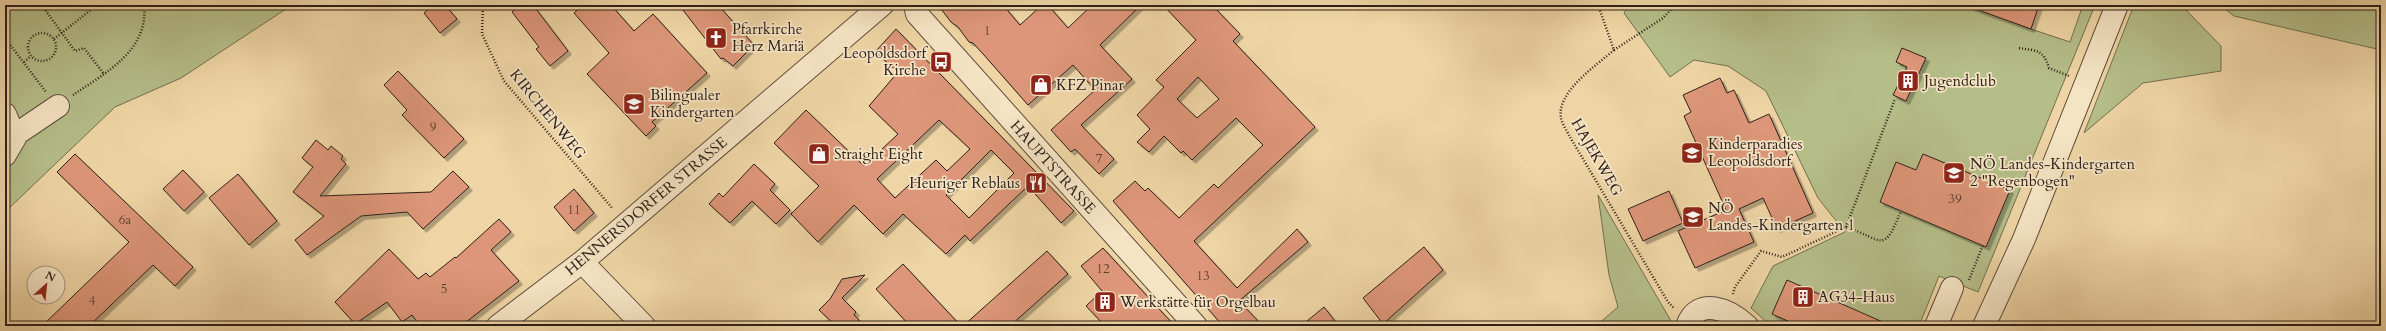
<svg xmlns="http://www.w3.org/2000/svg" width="2386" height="331" viewBox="0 0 2386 331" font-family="Cardo,serif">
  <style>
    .green { fill: #b5be89; stroke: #726f52 }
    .building { fill: #dd9679; stroke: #2e201a; fill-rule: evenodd; filter: url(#shadow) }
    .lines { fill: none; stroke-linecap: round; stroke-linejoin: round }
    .minor-casing { stroke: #5e4d3d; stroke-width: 24 }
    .path { stroke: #2e201a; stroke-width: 2.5; stroke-dasharray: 1 2; stroke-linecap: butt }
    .minor { stroke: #f5e4c4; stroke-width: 22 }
    .labels { text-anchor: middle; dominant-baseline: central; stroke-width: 3.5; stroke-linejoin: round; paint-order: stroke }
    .number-label { font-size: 13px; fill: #5a3e32 }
    .poi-label { font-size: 15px; fill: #2e201a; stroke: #f5e4c4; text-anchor: start }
    .street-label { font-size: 15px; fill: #2e201a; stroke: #f5e4c4 }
  </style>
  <defs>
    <filter id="shadow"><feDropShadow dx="3.5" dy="3.5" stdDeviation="0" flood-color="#0004"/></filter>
  </defs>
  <rect width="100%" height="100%" fill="#efd5a5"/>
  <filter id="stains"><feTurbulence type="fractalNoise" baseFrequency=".005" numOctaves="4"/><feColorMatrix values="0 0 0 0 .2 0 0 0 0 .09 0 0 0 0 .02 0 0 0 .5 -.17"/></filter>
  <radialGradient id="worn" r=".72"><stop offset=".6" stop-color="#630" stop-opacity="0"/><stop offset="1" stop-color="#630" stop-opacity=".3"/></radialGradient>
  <path class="green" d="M5,5H292L181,78L115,107L5,212Z
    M1629,5H1979L2031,29L2070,42L2083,5H2095L1978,292L1939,276L1919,326H1771L1751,308L1773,266L1845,232L1818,198L1766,91L1728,66L1694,60L1670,77L1624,13Z
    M2134,5H2181L2221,46V71L2143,83L2084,133Z
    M2220,5H2381V50L2234,16Z
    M1598,195L1671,321L1662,326H1596L1618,307L1609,275Z"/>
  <path class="building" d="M434,5H445L457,19L440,33L424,13Z
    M521,5H533L568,51L550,66L536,49L539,47L512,12Z
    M583,5H611L634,31L653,14L707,73L652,122L656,126L646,136L587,74L609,53L574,13Z
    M679,5H718L754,45L733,66L723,58L721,59Z
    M938,5H1003L1020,25L1042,5H1048L1068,28L1092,5H1141L1100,45L1132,79L1081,125L1114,159L1099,174L1075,149L1071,152L1051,130L1095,90L1073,65L1028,105L984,55L973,43L969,42L958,27L951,22Z
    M1163,5H1212L1240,34L1233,41L1315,127L1194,241L1237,288L1297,229L1308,242L1239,301L1263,326H1223L1113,201L1135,181L1145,191L1148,188L1179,218L1214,184L1218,188L1263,145L1236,118L1192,160L1183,151L1181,153L1164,136L1149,152L1137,142L1150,129L1137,115L1164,87L1156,80L1196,40ZM1198,77L1219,99L1197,118L1177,99Z
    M1970,5H2039L2031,29L1970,7Z
    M896,29L992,127L1074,211L1061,223L1028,186L970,241L965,235L946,254L903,214L883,234L854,205L818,242L791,214L819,186L774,143L806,110L864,166L898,134L869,106L898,72L875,52ZM939,120L970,149L947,171L936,160L895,198L877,179ZM991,150L1014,173L969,218L946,195Z
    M1902,48L1926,58L1906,101L1893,95L1907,67L1896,62Z
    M398,71L464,139L444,158L402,115L407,110L384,85Z
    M1720,78L1727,93L1734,90L1749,123L1769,114L1813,213L1777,229L1763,198L1739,209L1754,242L1695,268L1678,231L1726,210L1684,116L1691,112L1683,95Z
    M316,140L328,150L331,146L343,156L341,159L346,164L320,196L431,192L453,171L469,187L423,229L407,212L361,216L307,255L295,240L324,216L293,192L313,167L302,158Z
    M75,154L193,267L175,286L153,265L89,326H42L129,242L57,172Z
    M1923,154L2010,190L1986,247L1880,202L1896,162L1916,170Z
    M754,164L775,184L770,190L790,210L776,224L752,201L730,223L709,204L719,193L723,197Z
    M183,170L204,192L184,211L163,189Z
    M238,174L277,221L249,245L209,198Z
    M574,189L594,213L574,231L554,207Z
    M1669,191L1683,223L1643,241L1628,209Z
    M499,219L511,232L491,250L519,281L461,326H420L412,315L402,322L387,302L355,324L335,302L389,249L418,279L426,273L430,277L455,257L456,258Z
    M1424,247L1443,270L1383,324L1363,298Z
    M1103,248L1161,311L1175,326H1105L1086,306L1102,291L1081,266Z
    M1047,251L1068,274L1010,326H963Z
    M903,264L961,326H910L876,289Z
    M865,275L842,298L856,312L854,315L865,326H836L819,310L830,299L842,279Z
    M1787,280L1892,326H1799L1772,314Z
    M1324,307L1339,326H1301Z"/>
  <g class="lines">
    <g class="minor-casing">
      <path id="minor" d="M915,5L917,14L1196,326
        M5,114L15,138L5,155
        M13,131H21L58,106
        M582,262L644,326
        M498,326L582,262L882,5
        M1687,326C1698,295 1730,310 1747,326
        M1936,326L1952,288
        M1984,326L2024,239L2117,5"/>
    </g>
    <path class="path" d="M49,5L46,11L75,51L84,48L104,74
      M483,5L482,34L504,81L613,209
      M1598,5L1614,50C1597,65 1556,92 1561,118C1562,124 1567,131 1570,137L1668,302L1674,308
      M28 47a14 14 0 1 1 28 0a14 14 0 1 1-28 0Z
      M5,38L46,92
      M54,39L97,5
      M2019,48C2037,51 2043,49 2049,68L2069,76
      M1614,50L1663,18L1675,5
      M24,62L31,56
      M73,95C105,73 149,51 144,5
      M1846,227C1884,240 1883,255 1901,211
      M1969,280L1983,245
      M1733,294L1735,287L1761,251L1782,257L1846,227L1895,99"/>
    <use href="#minor" class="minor"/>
  </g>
  <defs>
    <g id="church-square" transform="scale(1.15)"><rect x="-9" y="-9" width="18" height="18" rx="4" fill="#8f2418" stroke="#f5e4c4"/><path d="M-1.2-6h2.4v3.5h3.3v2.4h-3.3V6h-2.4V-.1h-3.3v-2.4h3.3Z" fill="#fff"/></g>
    <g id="bus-square" transform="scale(1.15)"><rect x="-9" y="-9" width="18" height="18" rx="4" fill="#8f2418" stroke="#f5e4c4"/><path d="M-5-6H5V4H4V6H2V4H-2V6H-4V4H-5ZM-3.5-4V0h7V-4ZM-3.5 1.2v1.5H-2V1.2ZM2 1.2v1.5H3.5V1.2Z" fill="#fff"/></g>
    <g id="building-square" transform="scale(1.15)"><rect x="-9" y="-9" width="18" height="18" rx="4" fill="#8f2418" stroke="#f5e4c4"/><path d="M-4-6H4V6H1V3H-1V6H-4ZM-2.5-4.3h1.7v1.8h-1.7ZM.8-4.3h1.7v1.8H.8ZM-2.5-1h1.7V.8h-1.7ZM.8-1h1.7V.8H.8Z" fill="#fff"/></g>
    <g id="shop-square" transform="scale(1.15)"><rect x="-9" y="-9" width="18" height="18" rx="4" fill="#8f2418" stroke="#f5e4c4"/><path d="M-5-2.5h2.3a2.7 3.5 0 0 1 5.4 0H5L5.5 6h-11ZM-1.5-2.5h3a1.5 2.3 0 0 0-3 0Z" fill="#fff"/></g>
    <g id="school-square" transform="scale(1.15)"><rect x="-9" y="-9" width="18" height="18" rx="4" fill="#8f2418" stroke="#f5e4c4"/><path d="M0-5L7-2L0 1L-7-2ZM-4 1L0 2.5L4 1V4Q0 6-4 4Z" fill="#fff"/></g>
    <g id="restaurant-square" transform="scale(1.15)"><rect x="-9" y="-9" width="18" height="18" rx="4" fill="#8f2418" stroke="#f5e4c4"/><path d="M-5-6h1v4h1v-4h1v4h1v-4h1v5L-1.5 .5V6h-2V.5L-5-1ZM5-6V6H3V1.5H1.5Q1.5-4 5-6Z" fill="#fff"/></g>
  </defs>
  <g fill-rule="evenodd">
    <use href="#church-square" x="716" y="38"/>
    <use href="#bus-square" x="941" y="62"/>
    <use href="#building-square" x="1908" y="81"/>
    <use href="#shop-square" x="1041" y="85"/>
    <use href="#school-square" x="634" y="104"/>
    <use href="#school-square" x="1692" y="153"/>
    <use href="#shop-square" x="819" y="154"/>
    <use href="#school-square" x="1954" y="173"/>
    <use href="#restaurant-square" x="1036" y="183"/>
    <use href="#school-square" x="1693" y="217"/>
    <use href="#building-square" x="1803" y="297"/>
    <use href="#building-square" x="1105" y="302"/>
  </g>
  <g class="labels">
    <g class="number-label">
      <text x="987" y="31">1</text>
      <text x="433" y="127">9</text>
      <text x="1099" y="159">7</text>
      <text x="1955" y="199">39</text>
      <text x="574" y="210">11</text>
      <text x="125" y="220">6a</text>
      <text x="1103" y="269">12</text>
      <text x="1203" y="276">13</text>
      <text x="444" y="289">5</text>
      <text x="92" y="301">4</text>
    </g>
    <g class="poi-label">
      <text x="732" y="29">Pfarrkirche<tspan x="732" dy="17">Herz Mariä</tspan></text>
      <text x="926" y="53" text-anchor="end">Leopoldsdorf<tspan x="926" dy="17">Kirche</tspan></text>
      <text x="1924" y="81">Jugendclub</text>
      <text x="1056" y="85">KFZ Pinar</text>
      <text x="650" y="95">Bilingualer<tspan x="650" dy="17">Kindergarten</tspan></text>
      <text x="1708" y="144">Kinderparadies<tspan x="1708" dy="17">Leopoldsdorf</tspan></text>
      <text x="834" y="154">Straight Eight</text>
      <text x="1970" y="164">NÖ Landes-Kindergarten<tspan x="1970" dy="17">2 "Regenbogen"</tspan></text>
      <text x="1020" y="183" text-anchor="end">Heuriger Reblaus</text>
      <text x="1708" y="208">NÖ<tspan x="1708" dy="17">Landes-Kindergarten 1</tspan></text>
      <text x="1818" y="297">AG34-Haus</text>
      <text x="1120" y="302">Werkstätte für Orgelbau</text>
    </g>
    <g class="street-label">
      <text transform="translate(548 114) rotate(51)">KIRCHENWEG</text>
      <text transform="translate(1597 157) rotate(60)">HAJEKWEG</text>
      <text transform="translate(1053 167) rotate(48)">HAUPTSTRASSE</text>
      <text transform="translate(646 206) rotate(-40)">HENNERSDORFER STRASSE</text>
    </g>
  </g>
  <rect width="2386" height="331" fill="none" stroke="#efd5a5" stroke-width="20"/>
  <rect x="6" y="6" width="2374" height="319" fill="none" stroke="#2e201a" stroke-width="2"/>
  <rect x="10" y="10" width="2366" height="311" fill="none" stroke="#2e201a"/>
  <g transform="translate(46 285) rotate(27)"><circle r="19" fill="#f5e4c4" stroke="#a59680"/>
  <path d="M0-3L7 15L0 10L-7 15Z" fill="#8f2418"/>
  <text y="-6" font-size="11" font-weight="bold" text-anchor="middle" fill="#2e201a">N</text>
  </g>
  <rect width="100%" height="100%" filter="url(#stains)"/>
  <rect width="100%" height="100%" fill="url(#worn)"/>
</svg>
